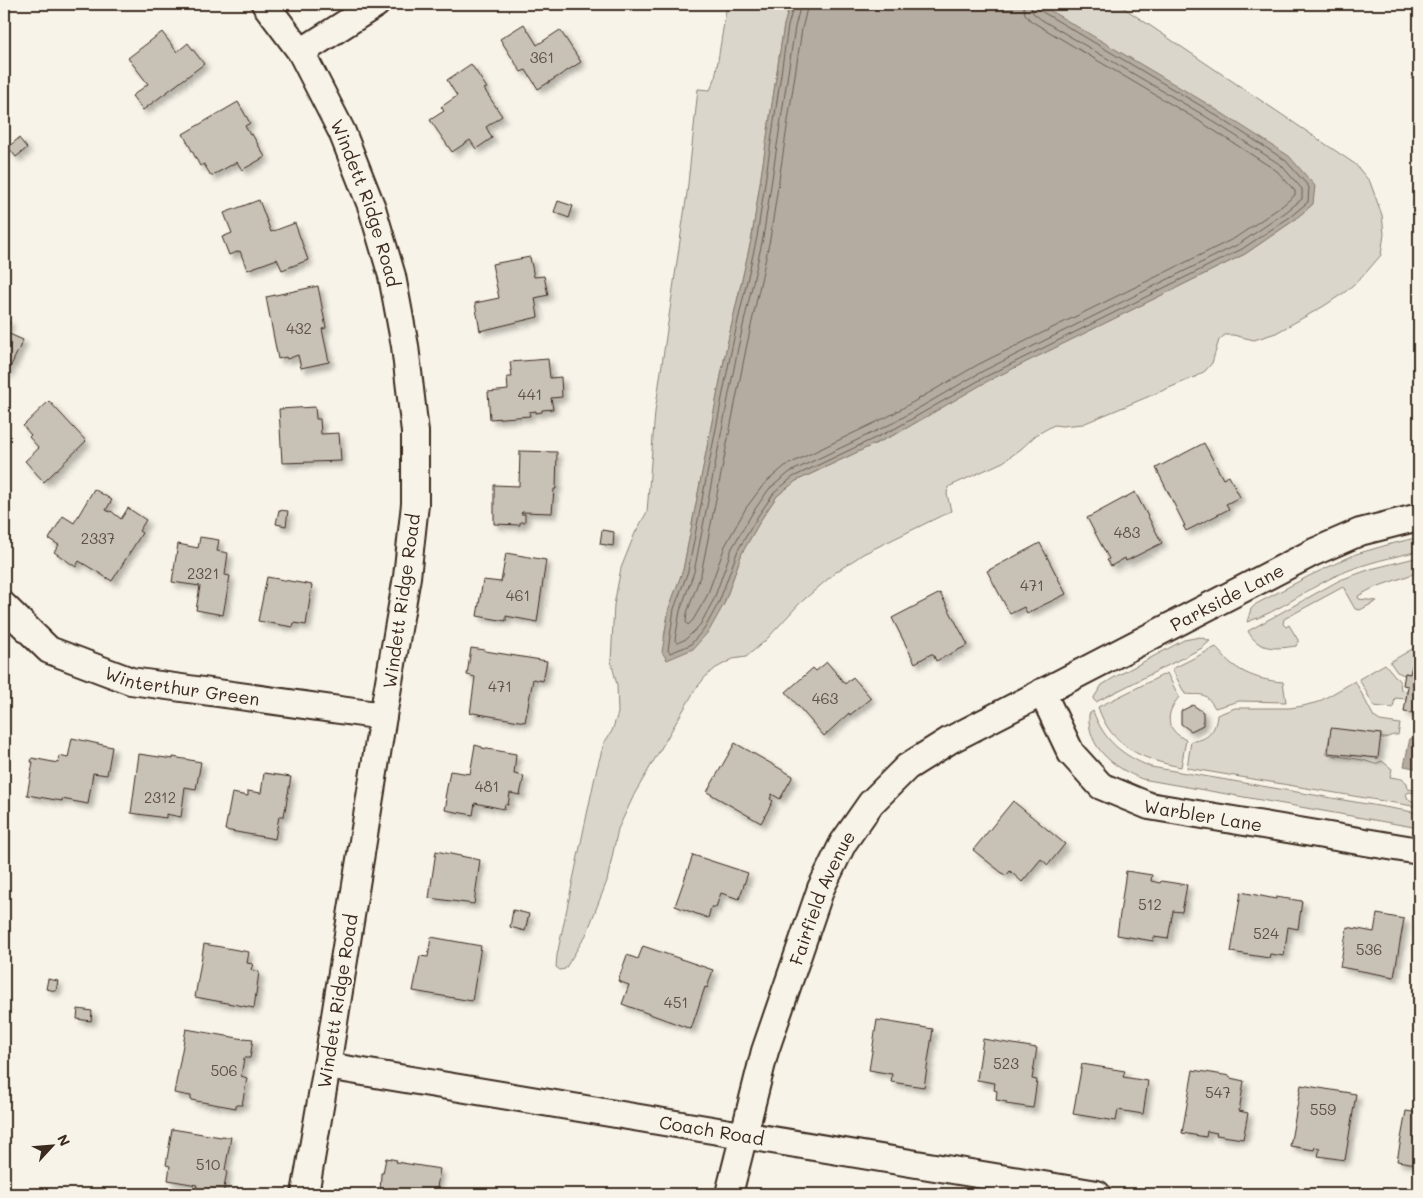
<svg xmlns="http://www.w3.org/2000/svg" width="1423" height="1198" viewBox="0 0 1423 1198" font-family="Mali,sans-serif">
  <style>
    .green { fill: #dbd6cb; stroke: #8b8074 }
    .water { fill: #b4aca0; stroke: #84786c }
    .lines { fill: none; stroke-linecap: round; stroke-linejoin: round }
    .shore { stroke: #6b5e52; stroke-width: 1 }
    .building { fill: #c8c1b6; stroke: #3b2a1e; filter: url(#shadow) }
    .street-casing { stroke: #3b2a1e; stroke-width: 30 }
    .street { stroke: #f7f3e8; stroke-width: 26 }
    .labels { text-anchor: middle; dominant-baseline: central; stroke-width: 4; stroke-linejoin: round; paint-order: stroke }
    .number-label { font-size: 15px; fill: #5e5044 }
    .street-label { font-size: 18px; fill: #3b2a1e; stroke: #f7f3e8 }
  </style>
  <defs>
    <filter id="shadow"><feDropShadow dx="4.5" dy="4.5" stdDeviation="2.5" flood-color="#0004"/></filter>
  </defs>
  <rect width="100%" height="100%" fill="#f7f3e8"/>
  <filter id="ink" filterUnits="userSpaceOnUse"><feTurbulence type="fractalNoise" baseFrequency=".02" numOctaves="2"/><feDisplacementMap in="SourceGraphic" scale="10" xChannelSelector="R" yChannelSelector="G"/><feConvolveMatrix kernelMatrix="1 2 1 2 8 2 1 2 1" color-interpolation-filters="sRGB"/></filter>
  <g filter="url(#ink)">
    <path class="green" d="M727,4H790L784,25L752,236L727,345L683,570L669,608L664,637L724,604L742,553L762,518L777,496L796,481L898,433L987,381L1245,254L1293,221L1313,204L1039,4H1118L1355,164L1370,182L1382,215L1384,234L1381,255L1363,276L1345,292L1324,306L1276,333L1254,340L1233,335H1225L1219,340L1212,363L1205,371L1195,377L1083,424L1062,426L1054,425L1036,435L1021,449L1003,462L948,487L947,494L951,511L863,554L836,572L799,604L766,640L746,657L733,659L716,668L706,676L695,690L635,793L618,829L607,881L586,935L565,969L560,970L556,967L557,955L596,772L604,743L612,731L618,713L617,685L611,661L614,605L621,568L635,533L647,512L655,412L687,193L698,89L710,90L715,79Z
      M1419,537V551C1393,557 1366,563 1342,573C1309,587 1281,611 1247,622L1251,609L1256,604L1309,576L1356,554L1387,545Z
      M1419,557V572L1373,588L1358,596L1359,599L1377,601L1360,610L1355,609L1346,593V589L1343,587L1284,619L1283,624L1286,627L1289,625L1298,640V642L1296,646C1276,649 1258,651 1248,631L1340,580L1371,569Z
      M1200,637L1210,641L1202,648L1096,702L1093,699L1102,685L1115,677L1184,640Z
      M1419,645V662H1413L1410,674L1405,673L1404,675L1397,672L1390,662Z
      M1216,647C1232,670 1255,680 1283,682L1286,702L1239,701L1215,708C1204,690 1202,696 1185,694L1172,669Z
      M1385,664L1400,682L1401,690L1407,691L1406,699L1395,698L1393,708L1374,706L1359,679Z
      M1167,673L1179,697C1165,714 1165,729 1186,740L1181,767C1143,760 1111,747 1098,707Z
      M1355,681L1374,717L1380,721L1400,724L1398,735C1391,734 1387,739 1381,738V734L1330,736L1326,754L1363,760L1375,764L1382,761L1392,769L1390,777L1402,779L1407,783L1408,789L1419,791V794L1409,792L1406,794L1408,799L1419,804V807L1187,768L1191,741C1208,741 1216,730 1217,715L1235,708H1290L1303,706L1318,702Z
      M1093,711C1104,741 1122,755 1151,767L1419,813V828L1142,779C1113,767 1087,748 1089,714Z"/>
    <path class="water" d="M790,4H1039L1206,103L1289,156L1315,186L1313,204L1293,221L1245,254L988,381L898,433L796,481L777,496L762,518L742,553L724,604L709,631L693,649L667,660L662,652L669,608L683,570L727,345L752,236L784,25Z
      M1410,738L1419,739V769L1404,766Z"/>
    <g class="lines">
      <path class="shore" d="M794,4L788,26L757,237L732,347L688,571L674,609L668,650L670,653L690,645L705,628L719,602L738,550L758,516L774,493L793,477L896,428L985,377L1242,249L1290,217L1308,202L1309,187L1285,160L1203,107L1046,14L1038,9L1037,4
        M801,4L795,27L763,238L738,348L694,572L680,611L675,640L677,643L686,639L700,625L714,599L732,548L753,512L769,489L790,472L893,423L983,371L1239,244L1286,212L1302,199V189L1281,165L1200,113L1042,20L1033,13L1030,4
        M808,4L802,29L770,239L746,349L701,574L687,613L686,622L688,625L693,620L707,596L725,546L746,508L764,484L785,466L889,416L979,364L1235,238L1282,206L1295,195V191L1277,171L1196,119L1031,21L1025,14L1023,4"/>
    </g>
    <path class="building" d="M524,24L537,45L560,30L581,62L538,89L526,70L521,72L500,39Z
      M162,32L177,52L188,43L204,64L143,110L132,96L148,84L128,58Z
      M471,64L487,88L484,89L502,116L486,127L492,138L476,149L470,140L452,152L430,120L444,111L441,107L457,96L447,80Z
      M238,102L250,123L245,126L250,135L252,134L265,157L242,170L237,162L211,176L204,164L200,166L183,134Z
      M19,138L27,148L16,157L8,147Z
      M259,200L271,232L295,223L308,260L282,270L277,259L247,270L240,251L229,255L222,237L232,233L224,213Z
      M558,201L573,206L569,218L554,212Z
      M530,257L534,277L544,276L548,295L535,298L538,317L480,331L475,303L499,298L492,264Z
      M318,286L326,328L322,329L329,362L301,368L298,355L287,359L286,357L278,359L266,297Z
      M4,319L10,322L5,332L23,340L7,374L4,372Z
      M548,359L550,378L561,377L562,397L551,398L553,409L542,410V412L536,413V411L529,412L530,416L490,419L488,392L508,390L507,377H512L510,362Z
      M49,401L86,441L44,482L25,461L39,448L29,437L31,435L23,426Z
      M315,407L316,419H320L321,434L339,433L341,461L282,463L279,409Z
      M1204,443L1223,479L1229,476L1240,497L1226,504L1229,509L1186,531L1183,526H1185L1156,468Z
      M520,451L557,452L556,489H554L552,513L522,512L521,514H525V522H520V525L494,524V485L519,486Z
      M94,489L112,500L106,510L110,512L111,511L121,519L128,508L146,520L139,531L142,533L112,581L79,561L76,567L54,552L59,545L49,539L63,516L74,523Z
      M1135,492L1162,543L1126,561L1125,558L1111,566L1107,560L1109,559L1087,518Z
      M279,510L288,511L286,526L276,524Z
      M602,530L614,532L613,546L600,544Z
      M200,537L219,540L217,551L228,553L225,575L230,576L223,615L196,610L200,586L172,582L178,544L198,548Z
      M1040,543L1066,594L1027,613L1024,607L1010,614L987,571Z
      M506,553L546,560L537,622L506,616V621L477,616L483,580L501,582Z
      M267,577L312,585L306,625L294,623L293,627L258,621Z
      M940,593L968,645L936,661L933,654H931L915,663L892,618Z
      M471,648L485,650V651L547,661L543,681L533,679L525,722L473,713L470,714L475,677L467,675Z
      M827,662L845,684L853,677L871,698L850,715L849,713L824,736L786,692L813,668L816,671Z
      M1413,662H1419V714L1404,712L1408,686L1403,685L1405,673L1410,674Z
      M1193,705L1203,712V725L1191,731L1181,724V711Z
      M1331,728L1381,734L1378,758L1328,753Z
      M72,738L112,747L107,775L93,773L88,804L62,799V801L27,795L33,762H31L32,758L58,763L59,756L68,758Z
      M735,743L793,776L780,799L772,794L770,799L773,801L761,823L707,792Z
      M475,745L482,747V748L516,754L514,774L524,776L520,795L510,793L508,805L505,804L504,809L475,803L473,815L445,810L447,799L445,798L450,771L470,774Z
      M139,754L173,759V757L201,762L196,789L185,787L181,817L166,814V818L131,813Z
      M264,773L291,777L284,816H279L275,839L225,830L232,793L248,796V791L261,793Z
      M1013,801L1065,844L1048,865L1041,859L1022,882L1010,871L1006,876L973,850Z
      M436,851L480,860L474,904L429,898Z
      M693,855L748,873L739,899L721,893L716,907H711L708,918L675,906Z
      M1126,871L1152,875L1151,881L1160,883L1161,881L1187,885L1182,912L1173,911L1168,939L1154,937L1153,941L1117,935Z
      M1241,892L1276,899V897L1302,901L1298,929L1288,927L1284,956L1270,954L1269,958L1231,952Z
      M513,910L529,914L525,931L510,927Z
      M1377,914L1404,919L1394,977L1340,967L1347,927L1374,932Z
      M431,937L481,946L472,1001L413,991L420,956L428,957Z
      M204,944L249,952L247,963L253,964L251,970L259,972L254,1008L195,997Z
      M643,946L713,970L707,988L705,987L691,1029L622,1004L629,985L618,981L627,955L638,959Z
      M48,979L58,981L56,991L46,989Z
      M78,1009L92,1011L91,1021L77,1019Z
      M877,1020L933,1029L924,1087L891,1082L892,1074L869,1070Z
      M186,1029L244,1039V1038L253,1039L250,1058H244L241,1076L247,1078L242,1105H236V1108L191,1100V1096L174,1093Z
      M983,1039L1037,1048L1032,1079L1037,1080L1033,1108L1006,1104L1007,1102L996,1100L997,1091L994,1090L995,1083L977,1080Z
      M1082,1064L1125,1071L1123,1077L1148,1081L1143,1114L1118,1110L1116,1121L1073,1114Z
      M1193,1070L1230,1076V1078L1244,1081L1239,1111L1248,1113L1243,1139L1216,1135L1217,1133L1207,1131L1206,1137L1182,1133Z
      M1301,1085L1356,1094L1345,1160L1318,1156L1320,1148L1315,1147L1314,1150L1290,1146Z
      M1406,1111L1419,1113V1172L1415,1171L1416,1164L1397,1161Z
      M172,1129L221,1137L222,1136L231,1137L225,1170L227,1171L223,1194H195L197,1185L168,1180L170,1166L166,1165Z
      M386,1158L397,1160L396,1162L440,1169L436,1194H377H380L381,1173H383Z"/>
    <g class="lines">
      <g class="street-casing">
        <g id="street">
          <path id="s1" d="M265,4L301,52L342,132L372,208L392,276L405,346L415,432V504L407,577L383,716L327,1066L305,1194"/>
          <path d="M301,52L376,4"/>
          <path id="s2" d="M4,606L49,650L131,681L383,716"/>
          <path id="s3" d="M1042,692L1071,753L1101,786L1149,806L1419,851"/>
          <path id="s4" d="M327,1066L1097,1194"/>
          <path id="s5" d="M729,1194L765,1051L821,888L843,843L871,803L907,767L950,740L1314,552L1360,532L1419,517"/>
        </g>
      </g>
      <use href="#street" class="street"/>
    </g>
  </g>
  <g class="labels">
    <g class="number-label">
      <text x="542" y="57">361</text>
      <text x="299" y="328">432</text>
      <text x="530" y="394">441</text>
      <text x="1127" y="532">483</text>
      <text x="98" y="538">2337</text>
      <text x="203" y="573">2321</text>
      <text x="1032" y="585">471</text>
      <text x="518" y="595">461</text>
      <text x="500" y="686">471</text>
      <text x="825" y="698">463</text>
      <text x="487" y="786">481</text>
      <text x="160" y="797">2312</text>
      <text x="1150" y="904">512</text>
      <text x="1266" y="933">524</text>
      <text x="1369" y="949">536</text>
      <text x="676" y="1002">451</text>
      <text x="1006" y="1063">523</text>
      <text x="224" y="1070">506</text>
      <text x="1218" y="1092">547</text>
      <text x="1323" y="1109">559</text>
      <text x="208" y="1164">510</text>
    </g>
    <g class="street-label">
      <text stroke="none"><textPath href="#s1" startOffset="225">Windett Ridge Road</textPath></text>
      <text stroke="none"><textPath href="#s5" startOffset="832">Parkside Lane</textPath></text>
      <text transform="translate(401 601) rotate(-82)">Windett Ridge Road</text>
      <text stroke="none"><textPath href="#s2" startOffset="202">Winterthur Green</textPath></text>
      <text stroke="none"><textPath href="#s3" startOffset="219">Warbler Lane</textPath></text>
      <text stroke="none"><textPath href="#s5" startOffset="311">Fairfield Avenue</textPath></text>
      <text transform="translate(337 1001) rotate(-81)">Windett Ridge Road</text>
      <text stroke="none"><textPath href="#s4" startOffset="390">Coach Road</textPath></text>
    </g>
  </g>
  <rect width="1423" height="1198" fill="none" stroke="#f7f3e8" stroke-width="20"/>
  <rect x="10" y="10" width="1403" height="1178" fill="none" stroke="#3b2a1e" stroke-width="2" filter="url(#ink)"/>
  <g transform="translate(52 1146) rotate(64)" stroke="#f7f3e8" stroke-width="4" paint-order="stroke">
  <path d="M0-4L9 19L0 12L-9 19Z" fill="#3b2a1e"/>
  <text y="-8" font-size="14" font-weight="bold" text-anchor="middle" fill="#3b2a1e">N</text>
  </g>
</svg>
